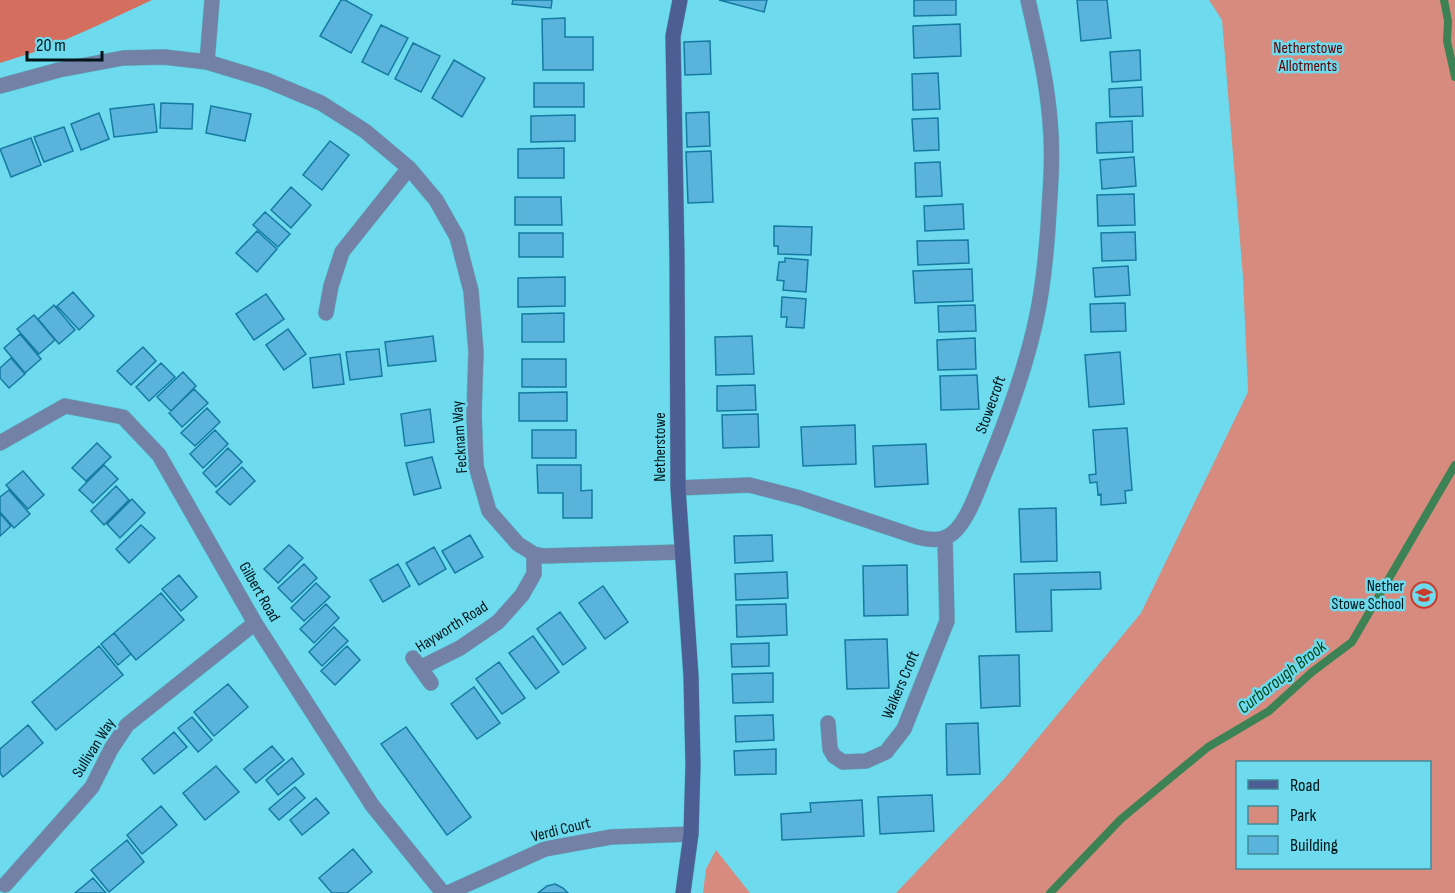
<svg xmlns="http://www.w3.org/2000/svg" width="1455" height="893" viewBox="0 0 1455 893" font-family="'Sofia Sans Condensed',sans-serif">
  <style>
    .green { fill: #d68b7e; fill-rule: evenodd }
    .forest { fill: #d46e5f }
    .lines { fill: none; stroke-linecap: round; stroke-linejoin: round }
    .stream { stroke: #3d8254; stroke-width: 8 }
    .building { fill: #59b3db; stroke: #157ba2; stroke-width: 1.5 }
    .street-casing { stroke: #59b7c7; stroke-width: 16 }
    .secondary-casing { stroke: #59b7c7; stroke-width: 16 }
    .street { stroke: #7481a6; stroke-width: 15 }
    .secondary { stroke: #4d5e94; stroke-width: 15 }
    .labels { text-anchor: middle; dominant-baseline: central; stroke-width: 5; stroke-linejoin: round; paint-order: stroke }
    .park-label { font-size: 16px; fill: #630100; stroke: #6ddaed }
    .street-label { font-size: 16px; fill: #001519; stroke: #6ddaed }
    .poi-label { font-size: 16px; fill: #001519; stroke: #6ddaed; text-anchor: end }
    .water-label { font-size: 18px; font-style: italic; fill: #00461b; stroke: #6ddaed }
  </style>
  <rect width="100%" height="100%" fill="#6ddaed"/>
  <path class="green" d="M1209,0H1455V893H896L1005,778L1141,613L1248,392L1243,277L1222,20ZM1238,762H1430V868H1238Z
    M716,850L750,893H703L706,869Z"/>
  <path class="forest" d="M0,0H152L92,28L44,49L0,63Z"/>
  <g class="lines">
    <path class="stream" d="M1444,0L1448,21L1447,41L1455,77
      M1050,893L1121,819L1174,775L1208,747L1269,711L1312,672L1352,642L1455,465"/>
  </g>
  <path class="building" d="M341,0H345L372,15L351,53L320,36Z
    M513,0H552L551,8L512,4Z
    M719,0H767L764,12Z
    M914,0H956V15L914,16Z
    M1077,0H1107L1111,38L1081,41Z
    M565,18V37H593V70H543L542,19Z
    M960,24L961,56L914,58L913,26Z
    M381,25L408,38L388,75L362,62Z
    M710,41L711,74L685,75L684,42Z
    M413,43L440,56L421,92L395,79Z
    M1140,50L1141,80L1112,82L1110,52Z
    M454,60L485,78L462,117L432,98Z
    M938,73L940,109L913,110L912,74Z
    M534,83H584V107H534Z
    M1142,87L1143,116L1110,117L1109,89Z
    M161,103L193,104L192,129L160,128Z
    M154,104L157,132L114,137L110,109Z
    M211,106L251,114L245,141L206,133Z
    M709,112L710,146L687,147L686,113Z
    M99,113L109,139L81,150L71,124Z
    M575,115V141L531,142V116Z
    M938,118L939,150L914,151L912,119Z
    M1132,121L1133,152L1097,153L1096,123Z
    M64,127L73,151L44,162L34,137Z
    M31,138L41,165L11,177L0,149Z
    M330,141L349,155L322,190L303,175Z
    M564,148V178H518V149Z
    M711,151L713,202L688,203L686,152Z
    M1134,157L1136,186L1102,189L1100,160Z
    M940,162L942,196L916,197L915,163Z
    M291,187L311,205L291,228L271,210Z
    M1134,194L1135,225L1098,226L1097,195Z
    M515,197H561L562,225H515Z
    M963,204L964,229L925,231L924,206Z
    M265,212L290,234L278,247L253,225Z
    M774,226L812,227L811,255L778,254V246H774Z
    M257,231L277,249L257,272L236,253Z
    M1135,232L1136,260L1102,261L1101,233Z
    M519,233H563V257H519Z
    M968,240L969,263L918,265L917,241Z
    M785,258L808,260L806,292L783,290L784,281L777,280L779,262H785Z
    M1128,266L1130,295L1095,297L1093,268Z
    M972,269L973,301L915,303L913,271Z
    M565,277V306L518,307V278Z
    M73,292L94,316L79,330L57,306Z
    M266,294L284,319L254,340L236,314Z
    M782,297L806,299L804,328L786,327L787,317H781Z
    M1125,303L1126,331L1091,332L1090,304Z
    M54,305L75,330L59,344L38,319Z
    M975,305L976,331L939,332L938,306Z
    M564,313V342H522V314Z
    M34,315L55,340L39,354L17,329Z
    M288,329L306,354L284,370L266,345Z
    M20,334L41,359L25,373L4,348Z
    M433,336L436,361L388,366L385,342Z
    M752,336L754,374L716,375L715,337Z
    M975,338L976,369L938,370L937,340Z
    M143,347L156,361L131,385L117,371Z
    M379,349L382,376L350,380L346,352Z
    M1120,352L1124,404L1089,407L1085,355Z
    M340,354L344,384L313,388L310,358Z
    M11,358L25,374L9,388L0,378V368Z
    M522,359H566V387H522Z
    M161,363L175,377L149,401L136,387Z
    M183,372L196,386L171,411L157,397Z
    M977,375L979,409L941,410L940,376Z
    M755,385L756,410L717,411V386Z
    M194,389L208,403L182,427L169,413Z
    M567,392V421H519V393Z
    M207,408L220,422L195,446L181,433Z
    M430,409L434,442L405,446L401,414Z
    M758,414L759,447L723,448L722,415Z
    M855,425L856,464L803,466L801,427Z
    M1127,428L1132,490L1125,491L1126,503L1101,505V494L1098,495L1097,482L1090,483L1089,475L1096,474L1093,430Z
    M215,430L228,444L203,468L190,454Z
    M532,430H576V458H532Z
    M97,443L111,457L86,481L72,468Z
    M926,444L928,484L875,487L873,446Z
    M228,448L242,462L216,487L203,473Z
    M432,457L441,488L414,495L406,463Z
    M104,465L118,479L93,503L79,490Z
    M537,465H581V491L592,490V518H563V493H538Z
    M242,467L255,481L230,505L216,492Z
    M23,471L44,495L28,509L6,485Z
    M116,486L129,500L104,525L91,511Z
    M9,490L30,514L14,528L0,512V497Z
    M132,499L145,513L120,538L107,524Z
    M1056,508L1057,561L1021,562L1019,509Z
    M0,513L11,526L0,536Z
    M141,525L155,538L129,563L116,549Z
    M470,535L483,557L455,573L442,551Z
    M772,535L773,561L735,563L734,536Z
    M289,545L303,558L278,583L264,569Z
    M434,547L446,569L419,585L406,563Z
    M304,564L317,578L292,602L278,588Z
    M398,564L410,586L383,602L370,580Z
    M907,565L908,615L864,616L863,566Z
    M787,572L788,598L736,600L735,574Z
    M1100,572L1101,589L1051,590L1052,631L1016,632L1014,574Z
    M179,575L197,597L181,611L162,589Z
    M316,583L330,597L304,621L291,608Z
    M603,586L628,622L605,639L579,603Z
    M161,593L184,620L136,660L114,633Z
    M326,604L339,618L314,643L300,629Z
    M786,604L787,635L737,637L736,605Z
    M560,612L586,648L563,665L537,629Z
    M334,627L348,641L322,666L309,652Z
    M114,633L131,654L118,665L101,644Z
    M533,636L559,672L536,689L509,653Z
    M887,639L889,688L847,689L845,640Z
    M769,643V666L732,667L731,644Z
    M99,646L123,675L56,730L32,702Z
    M347,646L360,660L335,685L321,671Z
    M1019,655L1020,706L981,708L979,656Z
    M499,662L525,698L502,714L476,679Z
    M773,673V702L733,703L732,674Z
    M228,684L248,707L214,736L194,712Z
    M474,687L500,723L477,739L451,704Z
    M773,715L774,740L736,742L735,716Z
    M192,717L212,740L198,752L178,728Z
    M978,723L980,774L947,775L946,724Z
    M28,725L43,743L3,777L0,773V749Z
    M406,727L471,817L447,835L381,744Z
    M174,732L187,747L154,774L142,759Z
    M272,746L284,760L256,783L244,769Z
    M776,749V774L735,775L734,751Z
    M292,758L304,774L278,795L266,780Z
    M216,766L239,792L205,820L183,793Z
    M295,787L305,798L279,820L269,809Z
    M932,795L934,831L880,834L878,797Z
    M316,798L329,813L302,835L290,820Z
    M862,800L864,836L782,840L781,814L811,812L810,803Z
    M161,806L177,825L142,854L127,835Z
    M127,840L144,862L109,892L91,870Z
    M353,849L372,872L347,893H332L319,878Z
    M93,878L106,893H75Z
    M555,884L563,888L568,893H538L547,886Z"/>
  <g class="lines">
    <g class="street-casing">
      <path id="street" d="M207,62L212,0
        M0,86L59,70L123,58L164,57L207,62L266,80L321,103L365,131L409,168L436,200L457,237L471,291L476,352L474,414L476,466L489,511L518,544L534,554L543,556L681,552
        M326,313L331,286L342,252L409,168
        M0,443L65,406L123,417L159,455L255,623L372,805L443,893
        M678,488L749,485L800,498L917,537C925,539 935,541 944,538C965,532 978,489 986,470C1006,422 1025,371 1036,320C1044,284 1047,247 1049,211C1051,181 1053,151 1050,121C1047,80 1037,40 1028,0
        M413,658L431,683
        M420,668L460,648L498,622L522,595L534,574V554
        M828,723L830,749L834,756L843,762L866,761L886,752L904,729L947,621L945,538
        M5,885L92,787L111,749L127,725L255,623
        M448,893L545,849L611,837L691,834"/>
    </g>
    <g class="secondary-casing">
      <path id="secondary" d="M680,0L673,36L677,258L678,488L691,676L693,765L691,834L683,893"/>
    </g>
    <use href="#street" class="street"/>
    <use href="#secondary" class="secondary"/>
  </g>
  <defs>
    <g id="school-ring" transform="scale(1.35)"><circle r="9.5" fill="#6ddaed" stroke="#c93c2d" stroke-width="1.5"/><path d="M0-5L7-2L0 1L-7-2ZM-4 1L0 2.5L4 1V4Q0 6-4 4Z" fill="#c93c2d"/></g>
  </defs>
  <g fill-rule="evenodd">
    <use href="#school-ring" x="1424" y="595"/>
  </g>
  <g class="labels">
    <g class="park-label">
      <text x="1308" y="48">Netherstowe<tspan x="1308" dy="18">Allotments</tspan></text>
    </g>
    <g class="street-label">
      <text transform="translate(991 405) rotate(-70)">Stowecroft</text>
      <text transform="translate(460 437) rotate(-94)">Fecknam Way</text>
      <text transform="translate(660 447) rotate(-90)">Netherstowe</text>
      <text transform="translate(259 592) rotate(60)">Gilbert Road</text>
      <text transform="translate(452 627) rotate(-32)">Hayworth Road</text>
      <text transform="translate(901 685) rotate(-67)">Walkers Croft</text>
      <text transform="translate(94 748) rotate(-58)">Sullivan Way</text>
      <text transform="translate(561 830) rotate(-14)">Verdi Court</text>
    </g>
    <g class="poi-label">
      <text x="1404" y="586">Nether<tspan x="1404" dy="18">Stowe School</tspan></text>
    </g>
    <g class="water-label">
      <text transform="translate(1282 677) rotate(-38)">Curborough Brook</text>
    </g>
  </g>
  <rect x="1236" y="761" width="195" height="108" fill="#6ddaed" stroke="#418b98" stroke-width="1.5"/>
  <rect x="1248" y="780" width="30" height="9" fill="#4d5e94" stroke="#418b98" stroke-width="1.5"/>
  <text x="1290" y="791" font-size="18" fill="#001519">Road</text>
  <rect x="1248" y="806" width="30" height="18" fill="#d68b7e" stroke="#418b98" stroke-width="1.5"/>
  <text x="1290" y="821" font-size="18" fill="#001519">Park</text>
  <rect x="1248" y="836" width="30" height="18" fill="#59b3db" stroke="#418b98" stroke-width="1.5"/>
  <text x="1290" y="851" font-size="18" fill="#001519">Building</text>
  <path d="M27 51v9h75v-9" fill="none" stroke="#001519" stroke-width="3"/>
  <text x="36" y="51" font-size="18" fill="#001519" stroke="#6ddaed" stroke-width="4.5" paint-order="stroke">20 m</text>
</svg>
